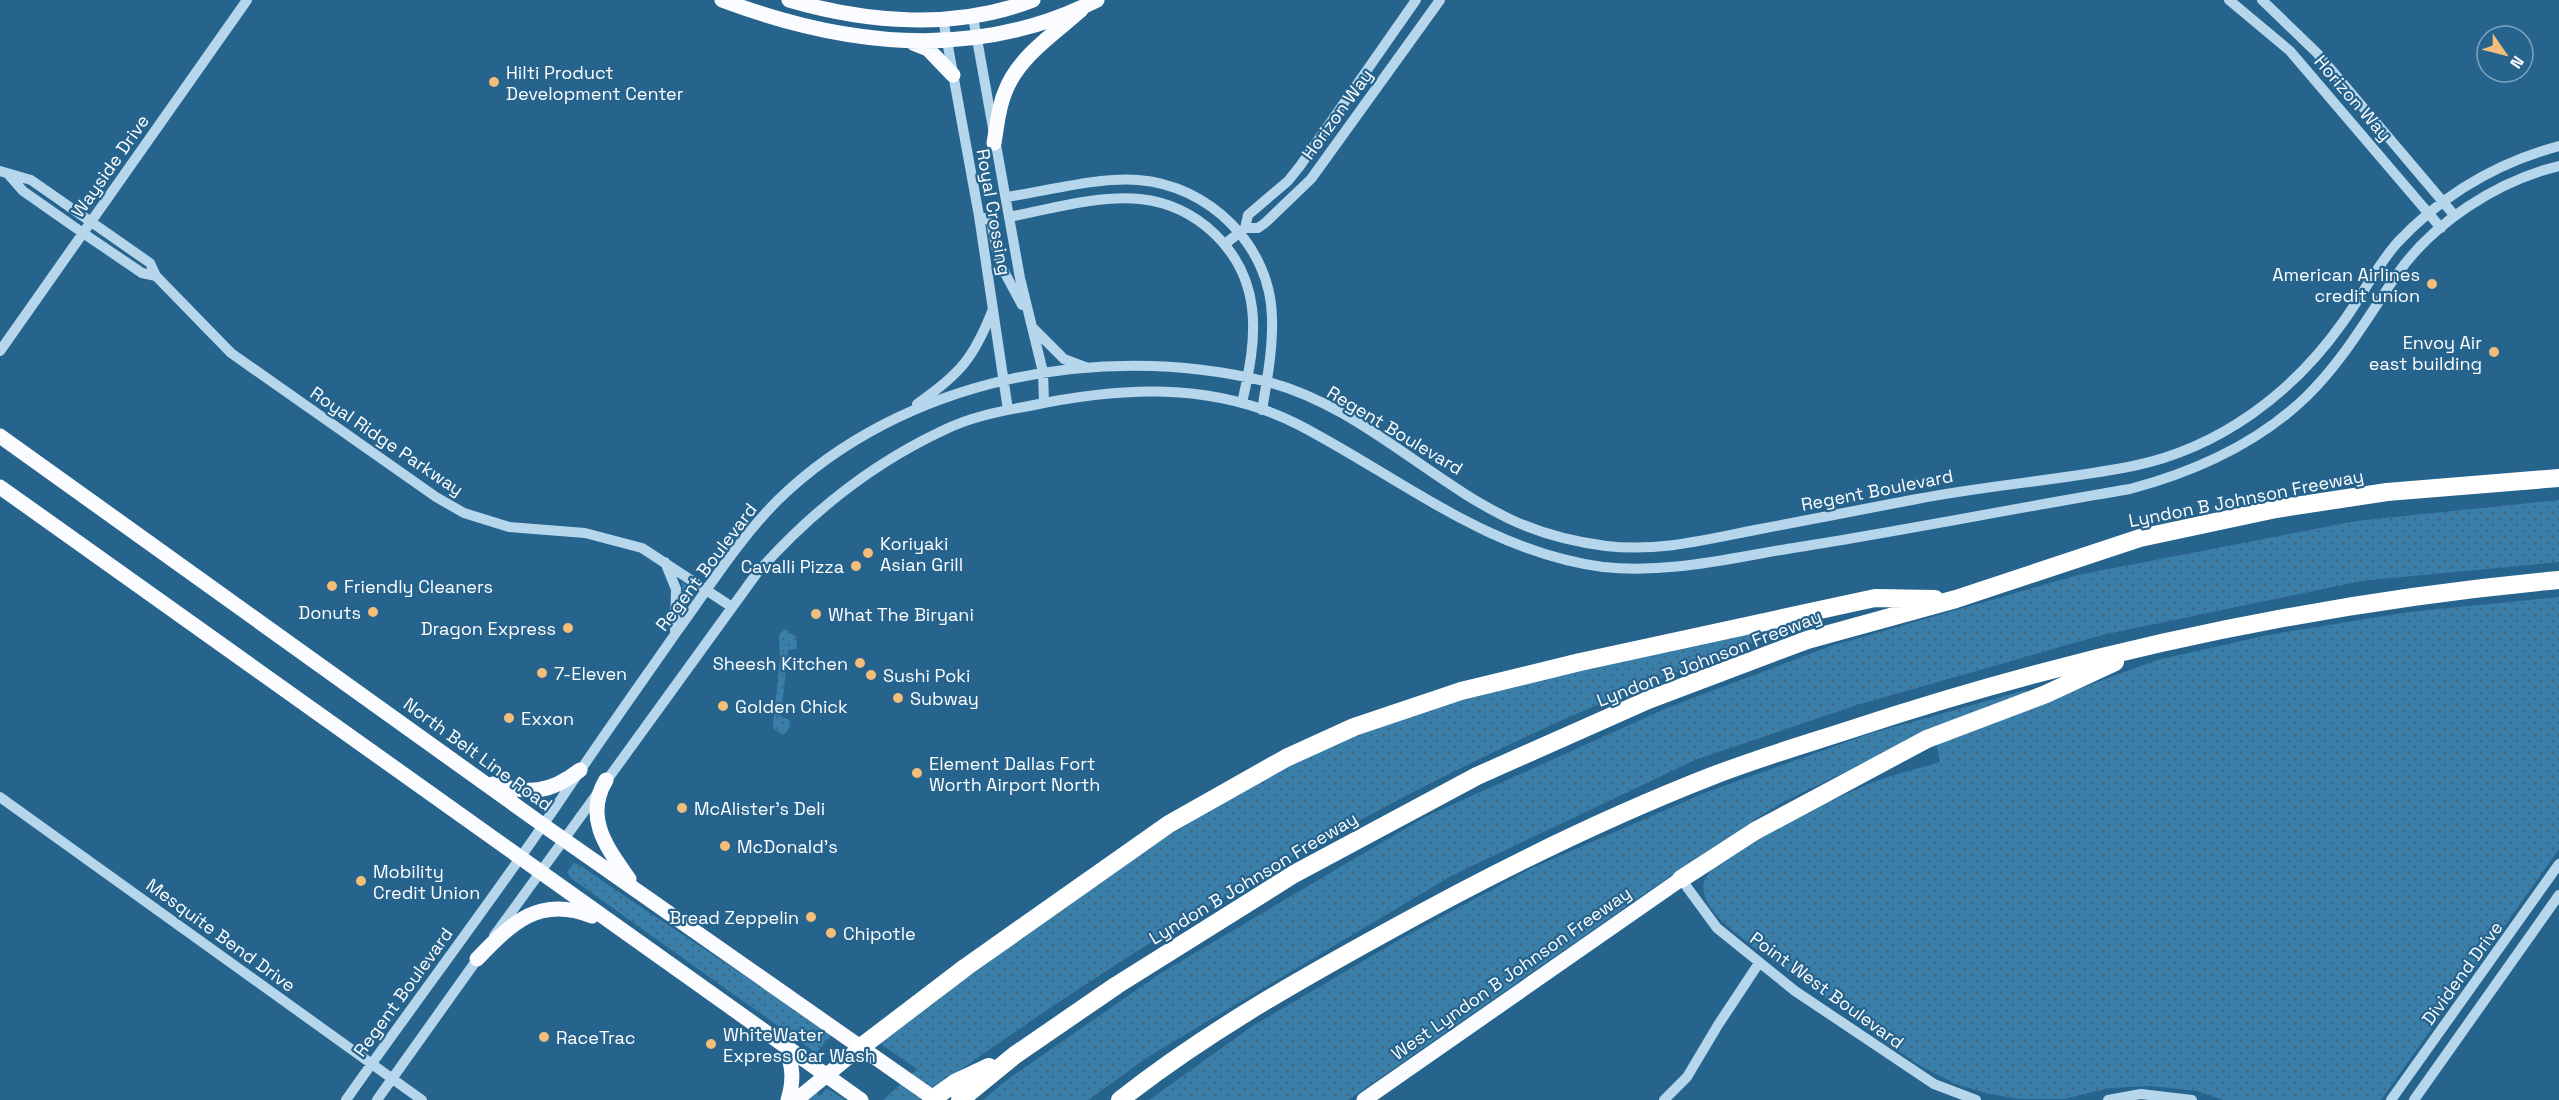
<svg xmlns="http://www.w3.org/2000/svg" width="2559" height="1100" viewBox="0 0 2559 1100" font-family="'Space Grotesk',sans-serif">
  <style>
    .grass { fill: url(#grass-dots) }
    .lines { fill: none; stroke-linecap: round; stroke-linejoin: round }
    .minor { stroke: #b6d6eb; stroke-width: 10 }
    .major { stroke: #fafcff; stroke-width: 15 }
    .highway { stroke: #fff; stroke-width: 18 }
    .poi-dot { fill: #f4bd7a; stroke: #26648e; stroke-width: 2 }
    .labels { text-anchor: middle; dominant-baseline: central; stroke-width: 4.5; stroke-linejoin: round; paint-order: stroke }
    .poi-label { font-size: 18px; fill: #fff; stroke: #26648e; text-anchor: start }
    .street-label { font-size: 18px; fill: #fff; stroke: #26648e }
  </style>
  <defs>
    <pattern id="grass-dots" width="8" height="8" patternUnits="userSpaceOnUse" patternTransform="scale(1.5)"><rect width="8" height="8" fill="#3a7faa"/><path d="M2 2h.1M6 6h.1" fill="none" stroke="#426880" stroke-width="1.8" stroke-linecap="round"/></pattern>
  </defs>
  <rect width="100%" height="100%" fill="#26648e"/>
  <path class="grass" d="M2559,500V562L2361,581L2102,635L1857,705L1695,760L1451,876L1151,1055L1088,1100H983L1008,1079L1161,973L1425,817L1669,707L1831,646L2078,575L2356,521Z
    M682,582L694,591L686,606L683,604Z
    M2559,597V849L2381,1100H2224L2197,1091L2151,1086L2109,1088L2064,1099H2021L1989,1094L1956,1084L1917,1064L1747,942C1732,930 1698,905 1704,882C1710,853 1848,792 1879,780C1899,773 1920,768 1940,762L1936,742L2157,660L2268,635L2409,612Z
    M1810,616L1812,622C1490,731 1193,900 919,1100H883L917,1069L882,1045L883,1038L1126,862L1255,782L1366,730L1450,702Z
    M785,629L796,637L797,649L788,650L781,717L790,720L789,729L783,735L773,728L780,657L779,635Z
    M2026,690L2027,693L1919,736L1779,804L1693,860L1348,1100H1149L1251,1027L1404,937L1532,868L1707,792L1869,734Z
    M574,863L581,866C664,924 749,977 832,1035L816,1053L572,879L567,872Z
    M825,1089H828L845,1100H806L816,1093L822,1095Z"/>
  <g class="lines">
    <path class="minor" d="M2229,0L2290,51L2441,228
      M2262,0L2317,53L2455,216
      M973,17L1020,278L1043,372L1044,403
      M943,19L979,216L1008,410
      M0,171L31,180L150,263L156,276L231,353L436,497L464,513L509,527L585,533L642,548L732,607
      M9,175L23,191L83,233L142,273L156,276
      M1006,197C1047,191 1097,177 1138,180C1209,185 1271,246 1272,318C1273,348 1267,380 1262,410
      M979,216L991,221L1000,264L1022,305
      M1009,217C1051,209 1098,195 1140,199C1197,205 1245,250 1252,308C1256,339 1249,372 1242,403
      M1245,228H1258L1265,223L1311,179L1440,0
      M1225,244L1245,228L1248,215L1288,181L1300,166L1416,0
      M1032,327L1064,359L1085,367
      M0,351L247,0
      M917,404C960,374 974,358 993,309
      M665,562L676,589L675,634
      M0,797L422,1100
      M1681,879L1717,928L1795,991L1934,1084L1976,1100
      M494,936L757,573C810,513 871,464 944,430C970,417 1001,411 1029,406C1120,387 1212,381 1297,424C1398,476 1487,552 1603,567C1665,574 1727,559 1787,549C1902,531 2016,508 2130,489C2194,472 2258,443 2306,397C2343,361 2367,318 2396,276C2432,223 2497,181 2559,166
      M346,1100C417,999 492,901 561,799C599,742 639,686 678,630C710,586 739,539 778,500C902,379 1099,341 1264,381C1358,404 1428,481 1514,521C1543,534 1575,542 1606,546C1658,552 1705,540 1755,530C1809,520 1863,509 1917,499C1989,485 2062,480 2133,466C2220,448 2293,393 2343,322C2362,296 2376,267 2397,243C2442,195 2496,163 2559,146
      M377,1100L481,954
      M1664,1100L1687,1077L1718,1025L1759,963
      M2108,1100L2141,1094L2192,1100
      M2391,1100L2559,864
      M2414,1100L2559,895"/>
    <path class="major" d="M722,0C844,46 976,62 1097,0
      M789,0C868,23 955,30 1033,0
      M913,43L928,49L953,75
      M994,143C997,126 998,108 1005,92C1018,57 1054,34 1081,10
      M0,436L543,825L936,1100
      M0,487L861,1100
      M606,780C583,818 608,849 629,879
      M493,784C529,794 549,794 580,770
      M477,959C512,923 539,895 592,916
      M785,1046C793,1065 794,1081 788,1100
      M796,1100L861,1047
      M1364,1100L1681,879"/>
    <path class="highway" d="M1681,879L1755,831L1927,739L2046,694L2115,662
      M861,1047L966,967L1169,824L1286,758L1354,727L1461,691L1580,662L1875,598L1935,599
      M931,1100L955,1083L989,1067
      M960,1100L1015,1055L1117,985L1294,874L1477,776L1648,700L1807,640L1956,599L2140,538L2276,509L2387,492L2559,478
      M1120,1100C1201,1036 1292,984 1383,934C1489,875 1599,820 1712,776C1758,758 1806,744 1852,729C2082,653 2319,602 2559,580"/>
  </g>
  <g class="poi-dot">
    <circle cx="494" cy="82" r="6"/>
    <circle cx="2432" cy="284" r="6"/>
    <circle cx="2494" cy="352" r="6"/>
    <circle cx="868" cy="553" r="6"/>
    <circle cx="856" cy="566" r="6"/>
    <circle cx="332" cy="586" r="6"/>
    <circle cx="373" cy="612" r="6"/>
    <circle cx="816" cy="614" r="6"/>
    <circle cx="568" cy="628" r="6"/>
    <circle cx="860" cy="663" r="6"/>
    <circle cx="542" cy="673" r="6"/>
    <circle cx="871" cy="675" r="6"/>
    <circle cx="898" cy="698" r="6"/>
    <circle cx="723" cy="706" r="6"/>
    <circle cx="509" cy="718" r="6"/>
    <circle cx="917" cy="773" r="6"/>
    <circle cx="682" cy="808" r="6"/>
    <circle cx="725" cy="846" r="6"/>
    <circle cx="361" cy="881" r="6"/>
    <circle cx="811" cy="917" r="6"/>
    <circle cx="831" cy="933" r="6"/>
    <circle cx="544" cy="1037" r="6"/>
    <circle cx="711" cy="1044" r="6"/>
  </g>
  <g class="labels">
    <g class="poi-label">
      <text x="506" y="72">Hilti Product<tspan x="506" dy="21">Development Center</tspan></text>
      <text x="2420" y="274" text-anchor="end">American Airlines<tspan x="2420" dy="21">credit union</tspan></text>
      <text x="2482" y="342" text-anchor="end">Envoy Air<tspan x="2482" dy="21">east building</tspan></text>
      <text x="880" y="543">Koriyaki<tspan x="880" dy="21">Asian Grill</tspan></text>
      <text x="844" y="566" text-anchor="end">Cavalli Pizza</text>
      <text x="344" y="586">Friendly Cleaners</text>
      <text x="361" y="612" text-anchor="end">Donuts</text>
      <text x="828" y="614">What The Biryani</text>
      <text x="556" y="628" text-anchor="end">Dragon Express</text>
      <text x="848" y="663" text-anchor="end">Sheesh Kitchen</text>
      <text x="554" y="673">7-Eleven</text>
      <text x="883" y="675">Sushi Poki</text>
      <text x="910" y="698">Subway</text>
      <text x="735" y="706">Golden Chick</text>
      <text x="521" y="718">Exxon</text>
      <text x="929" y="763">Element Dallas Fort<tspan x="929" dy="21">Worth Airport North</tspan></text>
      <text x="694" y="808">McAlister's Deli</text>
      <text x="737" y="846">McDonald's</text>
      <text x="373" y="871">Mobility<tspan x="373" dy="21">Credit Union</tspan></text>
      <text x="799" y="917" text-anchor="end">Bread Zeppelin</text>
      <text x="843" y="933">Chipotle</text>
      <text x="723" y="1034">WhiteWater<tspan x="723" dy="21">Express Car Wash</tspan></text>
      <text x="556" y="1037">RaceTrac</text>
    </g>
    <g class="street-label">
      <text transform="translate(2353 98) rotate(49)">Horizon Way</text>
      <text transform="translate(1337 114) rotate(-54)">Horizon Way</text>
      <text transform="translate(110 166) rotate(-55)">Wayside Drive</text>
      <text transform="translate(994 212) rotate(80)">Royal Crossing</text>
      <text transform="translate(1395 430) rotate(31)">Regent Boulevard</text>
      <text transform="translate(387 441) rotate(34)">Royal Ridge Parkway</text>
      <text transform="translate(1877 490) rotate(-11)">Regent Boulevard</text>
      <text transform="translate(2246 498) rotate(-11)">Lyndon B Johnson Freeway</text>
      <text transform="translate(706 567) rotate(-53)">Regent Boulevard</text>
      <text transform="translate(1709 658) rotate(-21)">Lyndon B Johnson Freeway</text>
      <text transform="translate(478 754) rotate(36)">North Belt Line Road</text>
      <text transform="translate(1253 878) rotate(-31)">Lyndon B Johnson Freeway</text>
      <text transform="translate(221 935) rotate(36)">Mesquite Bend Drive</text>
      <text transform="translate(1511 973) rotate(-35)">West Lyndon B Johnson Freeway</text>
      <text transform="translate(2462 973) rotate(-54)">Dividend Drive</text>
      <text transform="translate(1827 990) rotate(36)">Point West Boulevard</text>
      <text transform="translate(403 992) rotate(-54)">Regent Boulevard</text>
    </g>
  </g>
  <g transform="translate(2505 54) rotate(125)"><circle r="28" fill="#26648e" stroke="#7da2bb" stroke-width="1.5"/>
  <path d="M0-4.5L10 22L0 15L-10 22Z" fill="#f4bd7a"/>
  <text y="-9" font-size="16" font-weight="bold" text-anchor="middle" fill="#ffffff">N</text>
  </g>
</svg>
